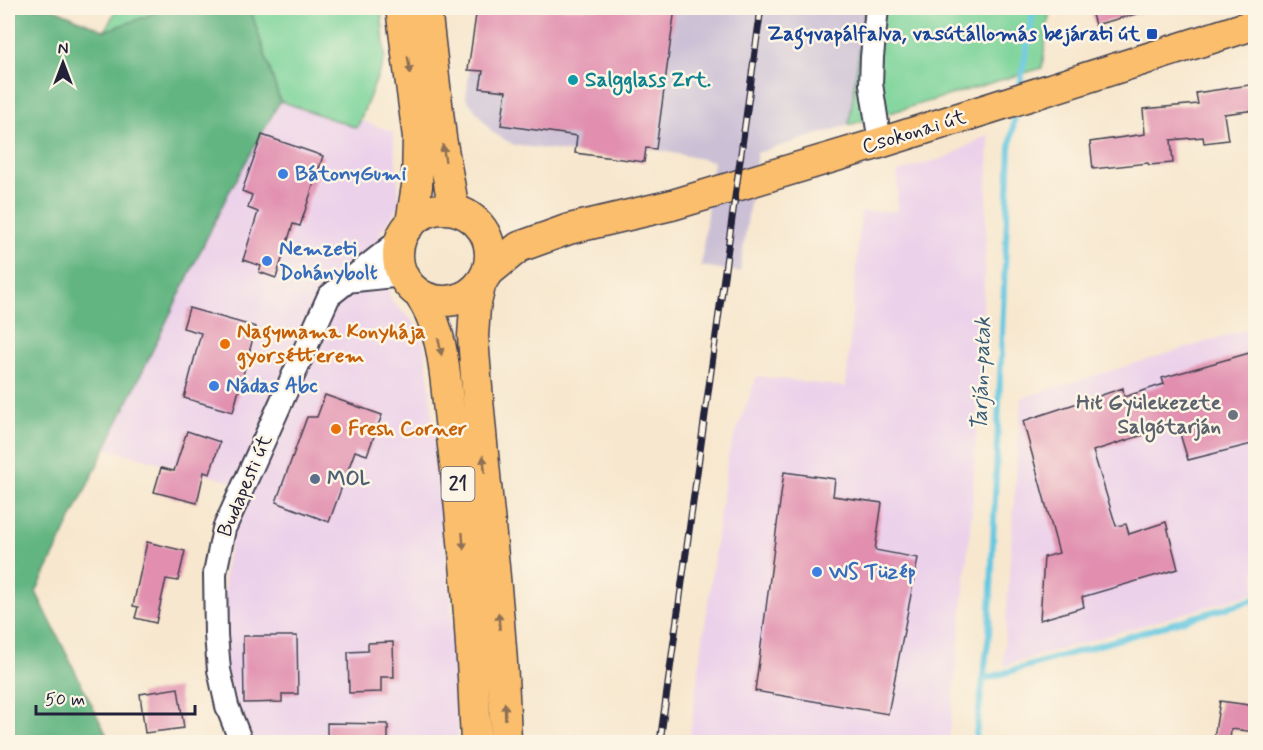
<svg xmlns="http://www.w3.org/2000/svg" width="1263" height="750" viewBox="0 0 1263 750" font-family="Mynerve,sans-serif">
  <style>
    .built { fill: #ecd1ea }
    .industrial { fill: #cbbfd5 }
    .green { fill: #79d399; stroke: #4e7a6a; stroke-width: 1.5 }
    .forest { fill: #62b581; stroke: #426c5e; stroke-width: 1.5 }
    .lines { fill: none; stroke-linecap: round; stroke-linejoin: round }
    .stream { stroke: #63c7e1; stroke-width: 6 }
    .building { fill: #e18eaf }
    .minor-casing { stroke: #424051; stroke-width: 26 }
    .major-casing { stroke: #424051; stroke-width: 33 }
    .minor { stroke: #fff; stroke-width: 22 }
    .major { stroke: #fabe6d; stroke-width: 30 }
    .rail-casing { stroke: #22223b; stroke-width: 7 }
    .rail { stroke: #fcf5e5; stroke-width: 4.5; stroke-dasharray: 14; stroke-linecap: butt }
    .oneway { fill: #8e7054 }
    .transit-dot { fill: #1a4fb4; stroke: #fcf5e5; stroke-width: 2 }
    .culture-dot { fill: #0f9aa8; stroke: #fcf5e5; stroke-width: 2 }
    .shop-dot { fill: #3f7fe0; stroke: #fcf5e5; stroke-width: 2 }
    .food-dot { fill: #e8710a; stroke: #fcf5e5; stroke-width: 2 }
    .worship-dot { fill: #6b7280; stroke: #fcf5e5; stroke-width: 2 }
    .service-dot { fill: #5c6f8a; stroke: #fcf5e5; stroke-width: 2 }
    .labels { text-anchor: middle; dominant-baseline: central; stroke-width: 5; stroke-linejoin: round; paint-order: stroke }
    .shield { fill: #fcf5e5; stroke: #63616e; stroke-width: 1.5 }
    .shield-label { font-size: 20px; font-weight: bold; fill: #22223b }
    .transit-label { font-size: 21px; font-weight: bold; fill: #164399; stroke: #fcf5e5; text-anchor: end }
    .culture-label { font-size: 21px; font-weight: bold; fill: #0d838f; stroke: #fcf5e5; text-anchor: start }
    .street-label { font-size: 21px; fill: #22223b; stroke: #fcf5e5 }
    .shop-label { font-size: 21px; font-weight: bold; fill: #366cbe; stroke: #fcf5e5; text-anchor: start }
    .food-label { font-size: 21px; font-weight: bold; fill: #c56008; stroke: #fcf5e5; text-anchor: start }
    .worship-label { font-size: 21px; font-weight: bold; fill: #5b616d; stroke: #fcf5e5; text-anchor: end }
    .service-label { font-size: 21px; font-weight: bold; fill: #4e5e75; stroke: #fcf5e5; text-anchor: start }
    .water-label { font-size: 22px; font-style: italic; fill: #395c75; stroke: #fcf5e5 }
  </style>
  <rect width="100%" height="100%" fill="#fcf5e5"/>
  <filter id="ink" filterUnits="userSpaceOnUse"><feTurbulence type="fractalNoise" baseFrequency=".0167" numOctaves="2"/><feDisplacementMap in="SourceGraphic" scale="12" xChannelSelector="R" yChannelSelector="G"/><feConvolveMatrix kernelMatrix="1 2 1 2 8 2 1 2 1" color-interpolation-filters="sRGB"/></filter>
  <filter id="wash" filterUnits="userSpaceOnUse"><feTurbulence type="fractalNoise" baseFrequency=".008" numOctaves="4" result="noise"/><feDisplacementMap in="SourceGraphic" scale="24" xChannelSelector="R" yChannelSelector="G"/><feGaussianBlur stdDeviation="1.35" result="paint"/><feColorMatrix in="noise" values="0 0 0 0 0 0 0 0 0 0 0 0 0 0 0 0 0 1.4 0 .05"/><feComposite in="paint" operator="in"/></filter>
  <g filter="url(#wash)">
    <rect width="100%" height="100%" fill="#f7e7ce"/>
    <path class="built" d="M280,101L356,128L360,120L393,132L400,204L381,232L391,301L415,323L425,348L444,516L457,682L458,742H249L224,666L225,569L236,520L252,487L105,448L227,196Z
      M989,134L984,286L972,509L949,742H689L728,455L757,376L846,387L861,212L897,211L898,172L950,156Z
      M1255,327V593L1003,666L1021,398Z"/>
    <path class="industrial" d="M477,8H865L849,125L757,153L740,272L701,266L713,161L647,148L644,162L514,145L492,132L466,98Z"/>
    <path class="green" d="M117,8H164L145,17L105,31Z
      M250,8H381L385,58L357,128L280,101Z
      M865,8H1050L1042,68L849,125Z"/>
    <path class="forest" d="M8,8H52L105,31L145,17L164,8H250L280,101L227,196L36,592L110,742H22L8,735Z"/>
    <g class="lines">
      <path class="stream" d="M1019,90L1034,8
        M984,679L1256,599
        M975,742L989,634L1010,148L1016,109"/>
    </g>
    <g id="blocks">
      <path class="building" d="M477,8H675L656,149L646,148L644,162L575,153L577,136L501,125L506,91L480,88L483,71L468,70Z
        M1090,8H1140V13L1095,25Z
        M1256,84V110L1224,114L1228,140L1204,143L1203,137L1171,140L1173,163L1149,165L1148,163L1093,169L1090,142L1145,134L1143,109L1198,104L1196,93Z
        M262,135L323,156L300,226L293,224L276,278L259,272L261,266L243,260L258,212L248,208L252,195L242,191Z
        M189,308L256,327L233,412L184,398L201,333L183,328Z
        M1256,351V443L1188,460L1177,424L1093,451L1116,526L1126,524L1129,534L1166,522L1178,569L1082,597L1084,607L1040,620L1044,557L1059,553L1023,421L1123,388L1124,397L1164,384L1162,378Z
        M325,395L382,415L367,455L355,451L329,522L276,502L307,417H317Z
        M187,431L220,442L210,474L204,472L197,503L154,492L161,468L174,471Z
        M784,472L835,479L833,496L882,503L875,550L918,558L888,714L755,691Z
        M147,542L185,551L178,581L166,579L156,623L135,618L138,607L133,606Z
        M243,636H297L298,694H282V702L244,703Z
        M393,642L394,677H381V692L349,693L348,652L368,651V643Z
        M178,688L184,728L145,733L140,694Z
        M1220,701L1256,706V732L1231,729L1230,741L1214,738Z
        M327,723L388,724V742H327Z"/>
    </g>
  </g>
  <g filter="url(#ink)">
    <use href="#blocks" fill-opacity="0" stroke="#424051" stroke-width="1.5"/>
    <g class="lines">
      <g class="minor-casing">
        <path id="minor" d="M877,8L872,57L871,84L880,143
          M346,281L393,276L405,279
          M241,742L227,706L219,670L216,635L215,573L224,529L329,296L401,239"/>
      </g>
      <g class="major-casing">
        <path id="major" d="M401,8L418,137L417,186L411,223
          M426,8L441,138L454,210
          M398 255a46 46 0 1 1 92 0a46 46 0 1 1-92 0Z
          M486,274L519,247L569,229L672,205L880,143L1256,24
          M481,282L475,307L473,336C482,472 502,606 506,742
          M419,294C446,331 445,385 451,429C464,533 472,638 476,742"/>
      </g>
      <use href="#minor" class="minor"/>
      <use href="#major" class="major"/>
      <g class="rail-casing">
        <path id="rail" d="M660,742L761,8"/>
      </g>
      <use href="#rail" class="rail"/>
    </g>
    <defs><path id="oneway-solid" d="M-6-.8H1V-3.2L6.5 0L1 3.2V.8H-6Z" transform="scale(1.5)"/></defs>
    <g class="oneway">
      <use href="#oneway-solid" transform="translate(409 65) rotate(82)"/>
      <use href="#oneway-solid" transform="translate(444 153) rotate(-99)"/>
      <use href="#oneway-solid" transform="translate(440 347) rotate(79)"/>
      <use href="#oneway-solid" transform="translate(484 464) rotate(-96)"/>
      <use href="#oneway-solid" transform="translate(463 541) rotate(86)"/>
      <use href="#oneway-solid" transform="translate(499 621) rotate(-95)"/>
      <use href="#oneway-solid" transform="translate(505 711) rotate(-92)"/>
    </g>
  </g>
  <rect class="transit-dot" x="1146" y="28" width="12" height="12" rx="3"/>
  <circle class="culture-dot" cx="573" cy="80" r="6"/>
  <g class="shop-dot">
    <circle cx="283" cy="174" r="6"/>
    <circle cx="267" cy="261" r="6"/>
    <circle cx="214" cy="386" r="6"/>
    <circle cx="817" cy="572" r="6"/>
  </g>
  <g class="food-dot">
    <circle cx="225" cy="344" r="6"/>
    <circle cx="336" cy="429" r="6"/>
  </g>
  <circle class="worship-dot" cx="1233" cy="415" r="6"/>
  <circle class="service-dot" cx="315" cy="479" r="6"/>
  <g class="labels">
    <rect class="shield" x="441.5" y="467" width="33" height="34" rx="4.5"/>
    <g class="shield-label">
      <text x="458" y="484">21</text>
    </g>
    <g class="transit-label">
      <text x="1140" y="34">Zagyvapálfalva, vasútállomás bejárati út</text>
    </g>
    <g class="culture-label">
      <text x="585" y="80">Salgglass Zrt.</text>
    </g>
    <g class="street-label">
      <text transform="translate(914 132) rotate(-17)">Csokonai út</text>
      <text transform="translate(245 486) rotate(-67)">Budapesti út</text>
    </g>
    <g class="shop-label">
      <text x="295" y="174">BátonyGumi</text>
      <text x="279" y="249">Nemzeti<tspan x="279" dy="24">Dohánybolt</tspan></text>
      <text x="226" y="386">Nádas Abc</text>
      <text x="829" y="572">WS Tüzép</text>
    </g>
    <g class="food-label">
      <text x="237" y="332">Nagymama Konyhája<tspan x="237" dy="24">gyorsétterem</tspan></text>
      <text x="348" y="429">Fresh Corner</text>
    </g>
    <g class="worship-label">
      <text x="1221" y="403">Hit Gyülekezete<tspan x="1221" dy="24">Salgótarján</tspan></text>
    </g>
    <g class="service-label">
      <text x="327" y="479">MOL</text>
    </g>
    <g class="water-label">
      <text transform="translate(982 374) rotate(-88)">Tarján-patak</text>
    </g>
  </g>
  <rect width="1263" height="750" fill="none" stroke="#fcf5e5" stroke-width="30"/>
  <g transform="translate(63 63)" stroke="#fcf5e5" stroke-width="4.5" paint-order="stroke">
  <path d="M0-4.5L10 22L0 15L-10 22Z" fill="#22223b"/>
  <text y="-9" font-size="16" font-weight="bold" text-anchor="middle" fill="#22223b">N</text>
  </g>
  <path d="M36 705v9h159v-9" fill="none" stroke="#22223b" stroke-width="3"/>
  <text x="45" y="705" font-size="18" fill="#22223b" stroke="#fcf5e5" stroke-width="4.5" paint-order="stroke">50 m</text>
</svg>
